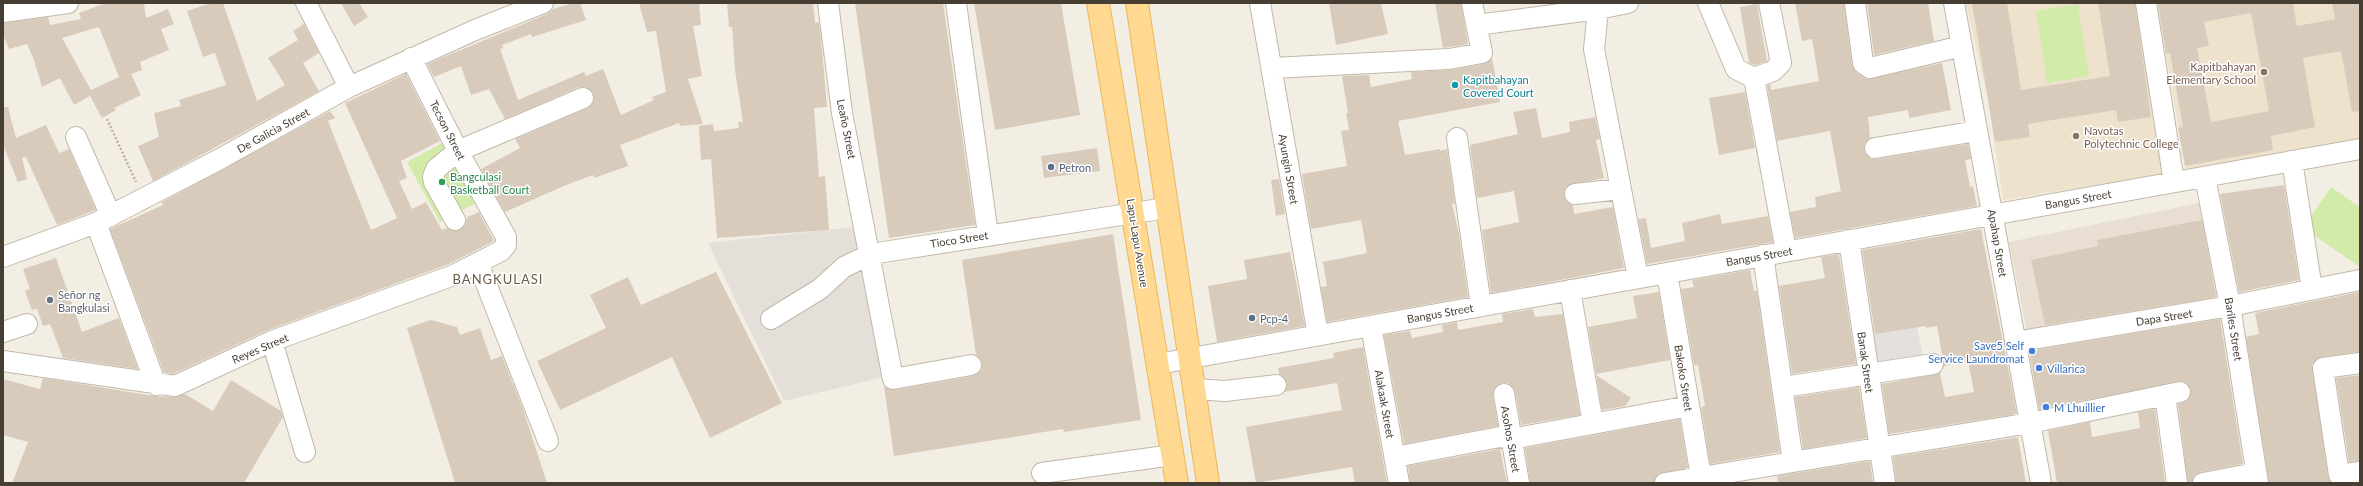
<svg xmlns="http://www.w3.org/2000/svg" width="2363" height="486" viewBox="0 0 2363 486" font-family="Lato,sans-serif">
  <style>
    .residential { fill: #e8dfd2 }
    .industrial { fill: #e5dfd9 }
    .education { fill: #eee2cd }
    .green { fill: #d2eba9 }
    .parking { fill: #e4e0dd }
    .building { fill: #d9cbbc; fill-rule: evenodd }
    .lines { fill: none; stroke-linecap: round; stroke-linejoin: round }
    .minor-casing { stroke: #c2b8a9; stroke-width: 22 }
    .major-casing { stroke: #ecb759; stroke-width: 24 }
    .path { stroke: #c2b096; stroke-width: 2.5; stroke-dasharray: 2 2; stroke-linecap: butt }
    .minor { stroke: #fff; stroke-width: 20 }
    .major { stroke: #ffd991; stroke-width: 22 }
    .education-dot { fill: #8d6e63; stroke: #fff; stroke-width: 1.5 }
    .culture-dot { fill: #0f9aa8; stroke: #fff; stroke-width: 1.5 }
    .service-dot { fill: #5c6f8a; stroke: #fff; stroke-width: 1.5 }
    .leisure-dot { fill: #2e9e5b; stroke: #fff; stroke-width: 1.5 }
    .worship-dot { fill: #6b7280; stroke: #fff; stroke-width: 1.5 }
    .shop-dot { fill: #3f7fe0; stroke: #fff; stroke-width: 1.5 }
    .labels { text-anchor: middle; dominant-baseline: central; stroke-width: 3; stroke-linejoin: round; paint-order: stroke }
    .education-label { font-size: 11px; fill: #785e54; stroke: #fff; text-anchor: end }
    .culture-label { font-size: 11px; fill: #0d838f; stroke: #fff; text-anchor: start }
    .street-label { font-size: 11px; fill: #463e33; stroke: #fff }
    .service-label { font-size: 11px; fill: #4e5e75; stroke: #fff; text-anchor: start }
    .leisure-label { font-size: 11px; fill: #27864d; stroke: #fff; text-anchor: start }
    .worship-label { font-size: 11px; fill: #5b616d; stroke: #fff; text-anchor: start }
    .shop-label { font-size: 11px; fill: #366cbe; stroke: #fff; text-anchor: start }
    .quarter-label { font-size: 13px; letter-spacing: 1px; fill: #6a5b4a; stroke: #fff }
  </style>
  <rect width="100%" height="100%" fill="#f3eee4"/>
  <path class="residential" d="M2204,202L2223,298L2028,337L2009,242Z"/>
  <path class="industrial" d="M854,227L884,377L784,401L708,243Z"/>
  <path class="education" d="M1966,3H2135L2166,174L2003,200L1988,99Z
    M2157,3H2360V140L2187,177Z"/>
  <path class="green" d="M2078,4L2089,76L2047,83L2036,11Z
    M444,142L476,203L440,222L407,162Z
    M2331,187L2360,207V267L2303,228Z"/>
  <path class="parking" d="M1916,321L1924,362L1874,372L1868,330Z"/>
  <path class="building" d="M106,3H144L146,18L168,9L174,24L161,29L169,50L140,62L142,70L131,74L141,95L114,108L116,110L102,118L90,96L74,105L60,78L42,87L34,60L27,44L9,49L3,35V23L48,17L50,25L81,19L79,13ZM99,27L119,77L91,90L62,38Z
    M211,3H223L257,101L285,85L268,58L298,40L293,31L304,24L319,53L303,63L319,91L153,181L138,146L159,137L154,113L181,106L179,100L226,85L215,53L203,57L187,11Z
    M341,3H359L368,17L354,26Z
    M573,3H580L586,20L532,37L531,34L502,45L503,48L500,49L518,100L584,72L586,76L603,69L621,115L654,100L652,97L666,92L656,31L647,32L639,3H699L701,25L693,26L702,76L688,79L703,124L680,126L679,123L620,145L628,166L594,178L593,175L566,185L505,212L481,169L520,148L515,139L588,108L594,100L593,93L585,87H579L505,119L489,89L471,95L461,66L434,77L427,64L547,14L553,9Z
    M727,3H813L815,23L819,22L822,49L827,107L814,108L819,177L825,176L829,230L717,238L711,159L701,160L699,126L713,124L714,131L739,128L738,122H743L735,70L732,27H729Z
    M855,3H943L975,225L889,238Z
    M974,3H1061L1080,115L995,130Z
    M1329,3H1381L1388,34L1336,45Z
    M1435,3H1461L1468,44L1443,48Z
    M1795,3H1844L1852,65L1856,72L1867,79L1942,63L1951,110L1909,118L1908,110L1868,117L1870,138L1864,144V150L1871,159H1877L1968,144L1971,159L1965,160L1970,187L1973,186L1977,206L1795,238L1790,212L1816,207L1815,197L1841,191L1830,131L1777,141L1767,85L1770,84L1771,90L1819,81L1812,39L1802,41Z
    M1867,3H1928L1934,41L1874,55Z
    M1972,3H2007L2021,90L2110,76L2098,3H2135L2151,117L2118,122L2116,110L2028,124L2030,137L1995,142Z
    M2158,3H2293L2297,26L2335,19L2332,3H2360V111L2352,112L2341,51L2303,58L2315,127L2271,136L2273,150L2185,166L2178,128L2183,127L2170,53L2166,54ZM2251,13L2269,111L2211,122L2197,48L2209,46L2204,22Z
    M1757,4L1767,61L1755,65L1749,63L1740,7Z
    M1492,58L1500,102L1398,121L1405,155L1440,149V151L1447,149L1455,203L1452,204L1459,234L1468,297L1327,322L1321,287L1327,286L1323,262L1367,253L1361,220L1311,229L1302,174L1347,166L1341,131L1349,130L1346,113H1348L1342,76L1369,75L1371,87L1412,79L1411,72L1451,70L1484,64Z
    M406,74L440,141L401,161L407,178L399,181L412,209L426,202L442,230L447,228L454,231L465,226L467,217L479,212L494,241L449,264L268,330L173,374L164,373L110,229L163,205L162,202L330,111L335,118L328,121L371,230L397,218L345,103Z
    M1745,92L1755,148L1719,155L1709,98Z
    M3,107H8L16,138L46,125L59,153L69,149L96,210L57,225L26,157L22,158L27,179L18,182L3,145Z
    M1536,108L1542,138L1570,132L1569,122L1595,117L1600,139L1596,140L1604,178L1569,185L1565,189L1564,196L1566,201L1573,205L1574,214L1613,207L1624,268L1491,293L1482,230L1519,222L1514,191L1477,198L1470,145L1518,134L1513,112Z
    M1097,148L1100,171L1044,178L1041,156Z
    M1279,179L1285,214L1276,216L1271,180Z
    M2284,185L2299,280L2239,292L2220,194Z
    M1720,214L1722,224L1768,216L1773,242L1647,264L1638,219L1646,218L1651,248L1685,241L1682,223Z
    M2202,220L2216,297L2045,325L2031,260L2098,246L2097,240Z
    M1981,229L2017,414L1889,434L1882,384L1940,373L1945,397L1974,392L1968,361L1944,366L1937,326L1926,328V326L1875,334L1862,250Z
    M1113,234L1141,420L1064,432L1063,429L894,456L884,386L895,390L973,376L982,369V363L976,355L962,260Z
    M1290,252L1305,326L1217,342L1208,286L1247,279L1244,260Z
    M1839,254L1856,364L1792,374L1779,286L1825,278L1821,257Z
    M56,258L82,332L119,318L138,369L63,358L50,324L43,326L37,309L32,310L25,291L30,289L23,269Z
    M1750,270L1754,291H1757L1780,452L1710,464L1701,407L1705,406L1698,365H1694L1681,289L1694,287L1692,280Z
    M716,272L782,403L710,438L672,357L560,410L537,361L606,328L590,295L628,277L641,305Z
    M1659,292L1670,360L1596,374L1588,327L1637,318L1633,296Z
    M2360,292V352L2321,357L2312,364L2328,477L2331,483H2269L2246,337L2259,334L2255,313Z
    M1533,309L1535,317L1563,314L1580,415L1521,425L1515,392L1508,383H1502L1493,390V396L1498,426L1404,444L1384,335L1410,331L1412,338L1443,332L1442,325L1457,322L1458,330L1503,322L1502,314Z
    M2220,319L2243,464L2200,472L2195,475L2192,483H2188L2178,404L2188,400L2191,390L2189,385L2183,381L2039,409L2029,351Z
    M431,320L457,327L460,335L480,328L491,360L502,356L523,409L547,483H455L407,328Z
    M1363,347L1387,483H1355L1352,467L1256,483L1246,427L1342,410L1337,383L1284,392L1287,383L1285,378L1279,374L1278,368L1334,358L1333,353Z
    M1596,375L1631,398L1625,406L1602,410Z
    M2360,375V461L2349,462L2336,378Z
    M43,378L154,396L174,397L185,394L213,411L231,380L281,411L283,417L244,483H12L28,442L3,435V379L40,389Z
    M1859,387L1867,438L1803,449L1795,397Z
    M2155,409L2165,483H2057L2048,431L2090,422L2092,437L2140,428L2138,412Z
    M1680,419L1688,468L1658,474L1654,483H1530L1525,448Z
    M2018,437L2026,483H1896L1893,457Z
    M1500,449L1507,483H1410L1408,466Z
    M1870,461L1873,483H1778L1777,476Z"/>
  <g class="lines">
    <g class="minor-casing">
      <path id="minor" d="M306,3L349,87
        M828,3L842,113L893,379L971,365
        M956,3L988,235
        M1260,3L1318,335
        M1708,3L1736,69L1754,78L1773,71L1781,63L1769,3
        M1855,3L1863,63L1870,68L1962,46
        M1954,3L2041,483
        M2146,3L2174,182
        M1598,9L1594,49L1638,278
        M3,12L68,3
        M1477,25L1598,9L1628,3
        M1272,68L1449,59L1482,53L1472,3
        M1754,78L1786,251
        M76,137L111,216
        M1457,138L1481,306
        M1875,148L1977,131
        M2292,161L2312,289
        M2205,177L2230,306L2258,483
        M1575,194L1620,189
        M455,220L434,182L433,177L436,169L458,151L583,98
        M96,223L156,385
        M1849,240L1885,483
        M1763,255L1793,462
        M3,257L96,223L218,160L349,87L475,30L543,3
        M478,263L548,441
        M1667,273L1702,483
        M1570,290L1593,424
        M771,319L820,289L844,267L871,254L1166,208
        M1371,326L1399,483
        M3,332L27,324
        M272,341L305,452
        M2015,342L2230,306L2360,280
        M3,361L175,386L272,341L454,275L501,251L506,245V237L458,151L411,58
        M2360,363L2323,368L2339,475L2360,472
        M1158,364L2360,149
        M1784,387L1933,364
        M1194,389L1225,391L1276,385
        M1504,394L1519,483
        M2165,395L2177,483
        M1395,457L1500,437L1511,439L1689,406
        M1042,473L1173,455
        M1665,483L2030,423L2180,392
        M2203,483L2256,473"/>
    </g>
    <g class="major-casing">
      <path id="major" d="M1098,3L1177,483
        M1137,3L1208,483"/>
    </g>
    <path class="path" d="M107,119L136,182"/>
    <use href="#minor" class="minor"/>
    <use href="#major" class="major"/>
  </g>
  <g class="education-dot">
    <circle cx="2264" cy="72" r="4"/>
    <circle cx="2076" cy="136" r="4"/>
  </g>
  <circle class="culture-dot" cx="1455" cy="85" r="4"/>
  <g class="service-dot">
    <circle cx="1051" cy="167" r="4"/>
    <circle cx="1252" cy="318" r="4"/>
  </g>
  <circle class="leisure-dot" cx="442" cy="182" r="4"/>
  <circle class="worship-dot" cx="50" cy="300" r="4"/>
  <g class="shop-dot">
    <circle cx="2032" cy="351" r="4"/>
    <circle cx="2039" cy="368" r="4"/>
    <circle cx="2046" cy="407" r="4"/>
  </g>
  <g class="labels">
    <g class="education-label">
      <text x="2256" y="66">Kapitbahayan<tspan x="2256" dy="13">Elementary School</tspan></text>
      <text x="2084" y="130" text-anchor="start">Navotas<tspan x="2084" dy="13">Polytechnic College</tspan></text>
    </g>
    <g class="culture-label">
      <text x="1463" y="79">Kapitbahayan<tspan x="1463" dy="13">Covered Court</tspan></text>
    </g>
    <g class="street-label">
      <text transform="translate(847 129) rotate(79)">Leaño Street</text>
      <text transform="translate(273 130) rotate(-29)">De Galicia Street</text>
      <text transform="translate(448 130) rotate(63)">Tecson Street</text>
      <text transform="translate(1289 169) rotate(80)">Ayungin Street</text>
      <text transform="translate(2078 199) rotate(-10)">Bangus Street</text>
      <text transform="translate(959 239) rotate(-9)">Tioco Street</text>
      <text transform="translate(1138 243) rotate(81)">Lapu-Lapu Avenue</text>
      <text transform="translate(1998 243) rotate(80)">Apahap Street</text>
      <text transform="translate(1759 256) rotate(-10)">Bangus Street</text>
      <text transform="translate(1440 313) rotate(-10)">Bangus Street</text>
      <text transform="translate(2164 317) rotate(-9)">Dapa Street</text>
      <text transform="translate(2234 329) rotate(81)">Bariles Street</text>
      <text transform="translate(260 348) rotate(-23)">Reyes Street</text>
      <text transform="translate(1866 362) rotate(82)">Banak Street</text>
      <text transform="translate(1684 378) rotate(81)">Bakoko Street</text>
      <text transform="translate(1385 404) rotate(80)">Alakaak Street</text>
      <text transform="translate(1511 439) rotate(80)">Asohos Street</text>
    </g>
    <g class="service-label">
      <text x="1059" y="167">Petron</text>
      <text x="1260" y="318">Pcp-4</text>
    </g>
    <g class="leisure-label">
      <text x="450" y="176">Bangculasi<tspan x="450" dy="13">Basketball Court</tspan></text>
    </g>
    <g class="worship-label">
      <text x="58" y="294">Señor ng<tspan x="58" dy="13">Bangkulasi</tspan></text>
    </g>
    <g class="shop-label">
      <text x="2024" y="345" text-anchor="end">Save5 Self<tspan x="2024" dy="13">Service Laundromat</tspan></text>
      <text x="2047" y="368">Villarica</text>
      <text x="2054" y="407">M Lhuillier</text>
    </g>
    <g class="quarter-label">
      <text x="498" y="279">BANGKULASI</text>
    </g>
  </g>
  <rect width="2363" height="486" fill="none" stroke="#463e33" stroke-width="8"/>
</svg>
